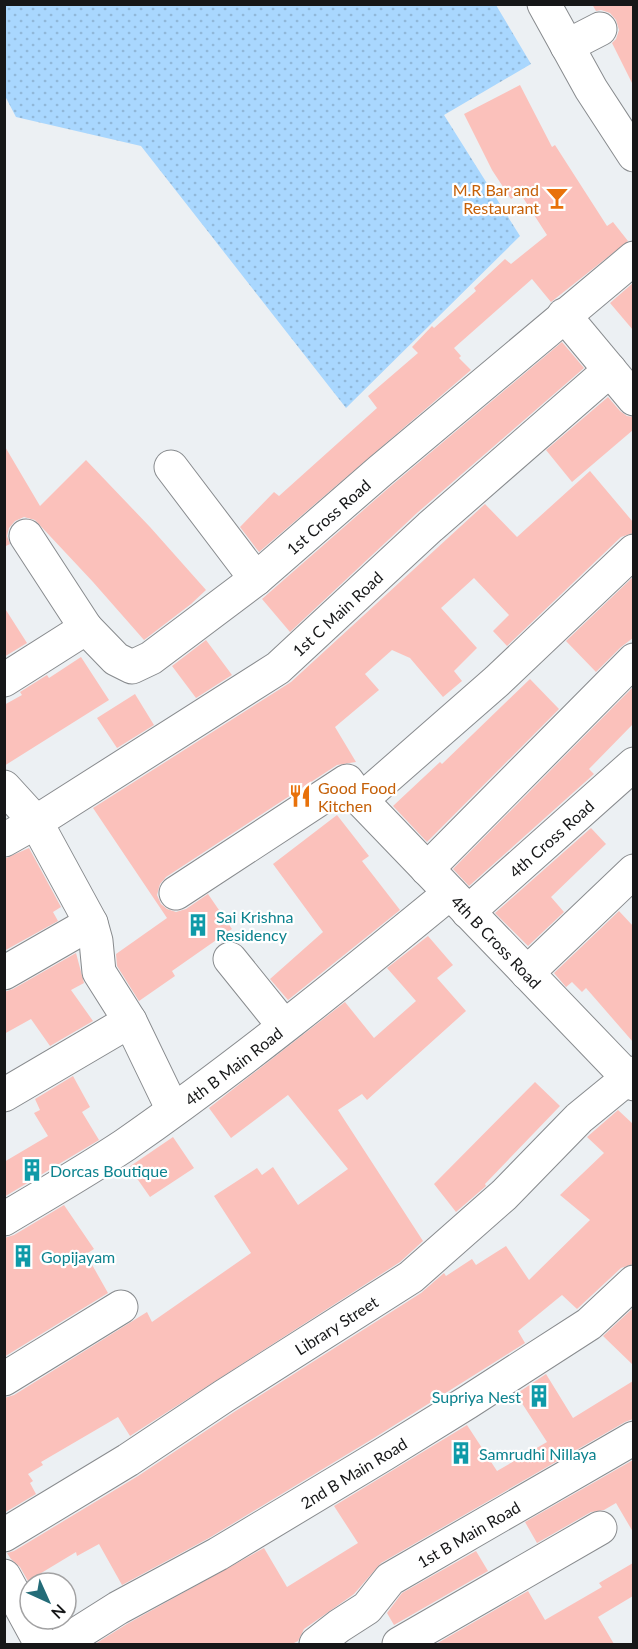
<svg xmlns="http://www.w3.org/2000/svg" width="638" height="1649" viewBox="0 0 638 1649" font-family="Lato,sans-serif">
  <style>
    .grass { fill: url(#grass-dots) }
    .building { fill: #fbc1bb }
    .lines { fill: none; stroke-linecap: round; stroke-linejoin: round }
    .minor-casing { stroke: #888b8e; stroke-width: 35 }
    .secondary-casing { stroke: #888b8e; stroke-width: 35 }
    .minor { stroke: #fff; stroke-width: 33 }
    .secondary { stroke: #fff; stroke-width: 33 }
    .labels { text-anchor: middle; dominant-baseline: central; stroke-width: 4.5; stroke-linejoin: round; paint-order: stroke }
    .food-label { font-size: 16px; fill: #c56008; stroke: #fff; text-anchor: end }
    .street-label { font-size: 16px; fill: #161718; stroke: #fff }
    .culture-label { font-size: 16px; fill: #0d838f; stroke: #fff; text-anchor: start }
  </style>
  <defs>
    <pattern id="grass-dots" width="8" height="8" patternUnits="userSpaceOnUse" patternTransform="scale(1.5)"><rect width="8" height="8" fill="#a9d7fe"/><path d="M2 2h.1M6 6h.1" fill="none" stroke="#91b8d9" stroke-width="1.8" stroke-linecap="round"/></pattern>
  </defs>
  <rect width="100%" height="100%" fill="#ecf0f3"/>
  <path class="grass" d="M4,5H496L531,64L444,115L520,236L346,408L141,146L16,117L5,96Z"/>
  <path class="building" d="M592,4H633V85L612,43L616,39L619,30L616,20L610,13L601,10L596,11Z
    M520,85L552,147L555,145L607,226L613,222L628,241L551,302L532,279L454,348L461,356L459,358L471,370L259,552L240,527L274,492L279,496L377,408L368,396L418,353L412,347L432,326L434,328L476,291L474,288L505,259L511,264L547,235L520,193L511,199L492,170L464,114Z
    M633,283V330L610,303Z
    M562,342L584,368L417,513L290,632L262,599L392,485Z
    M608,397L620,411L627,416L633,417V430L572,482L546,450Z
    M4,445L40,506L86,460L150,527L206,590L191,604L144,640L93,582L35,520L24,517L15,521L9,528L7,536L10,544L4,547Z
    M590,471L633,522V533L621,537L507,646L493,631L509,615L474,578L441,608L477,648L454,671L462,681L443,697L410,658L392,650L365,674L379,690L335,727L356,762L337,765L166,877L160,884L157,895L161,904L167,909L176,912L186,909L208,894L232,929L172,971L175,976L139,1001L117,966L116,954L167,918L93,808L291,682L485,504L517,537Z
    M633,577V638L621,647L596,672L566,641Z
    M4,607L27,643L4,657Z
    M206,640L232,675L196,698L172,666Z
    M81,657L109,700L4,766V705L22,695L20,692L47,675L49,678Z
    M530,679L559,709L427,842L393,806L440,762L442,764Z
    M633,687V724L589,769L594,774L469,886L453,869Z
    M135,694L154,725L117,748L97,718Z
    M337,815L369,856L362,861L400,910L288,1000L270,979L323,932L273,864Z
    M591,828L606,844L551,897L564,912L528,946L495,913Z
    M29,848L61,907L53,912L58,921L4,951V859Z
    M619,911L633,926V1042L586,988L582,992L572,982L566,987L554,973Z
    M428,936L453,965L437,978L466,1011L367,1100L362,1094L338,1110L423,1241L400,1262L130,1436L118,1417L41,1462L43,1465L28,1474L33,1481L30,1483L36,1494L4,1513V1398L14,1395L147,1312L152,1322L251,1253L214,1196L257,1168L262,1175L273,1167L298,1205L348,1169L288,1095L231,1138L209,1108L345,1002L374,1038L416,1001L387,968Z
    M76,953L84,983L71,990L93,1021L50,1046L31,1019L4,1034V992L13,989Z
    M73,1076L90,1107L82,1112L99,1140L4,1197V1162L48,1136L34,1113L40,1110L35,1099Z
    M535,1082L560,1106L485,1184L486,1186L456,1212L434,1184Z
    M618,1110L633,1124V1264L621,1268L577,1309L562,1295L518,1331L525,1343L374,1438L209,1538L122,1585L99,1544L77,1556L76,1552L28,1581L20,1567L11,1559L7,1553L14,1551L138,1476L234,1412L421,1293L444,1273L446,1276L472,1259L476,1265L506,1246L529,1280L590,1220L560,1195L604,1153L587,1137Z
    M173,1137L194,1168L150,1197L129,1167Z
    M64,1205L94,1249L86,1254L108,1293L4,1357V1238L14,1235Z
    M633,1308V1365L603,1336Z
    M546,1374L573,1418L633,1381V1419L625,1422L381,1563L354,1594L304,1629L298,1641L292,1644H95L127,1624L264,1548L287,1587L358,1543L334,1506L467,1425L497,1471L547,1442L516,1394Z
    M633,1460V1532L616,1503L604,1510L591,1512L537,1543L525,1522Z
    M476,1551L488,1571L394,1625L387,1613L402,1593Z
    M633,1563V1596L598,1617L614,1644H436L528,1591L545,1620L602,1587L599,1583Z"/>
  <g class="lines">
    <g class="minor-casing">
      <g id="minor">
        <path d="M567,46L600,29"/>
        <path d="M564,315L634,399"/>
        <path d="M171,467L256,579"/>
        <path d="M26,536L86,628"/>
        <path id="s1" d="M4,680L86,628L116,659L132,667L151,658L256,579L380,471L634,258"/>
        <path d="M4,787L36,822L91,923L96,941L99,972L130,1021L173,1110"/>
        <path d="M361,800L497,681L634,551"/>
        <path id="s2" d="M4,840L36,822L278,668L430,527L610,370"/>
        <path d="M427,869L634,660"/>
        <path id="s3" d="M176,893L347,781L361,800L634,1084"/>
        <path id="s4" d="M468,912L634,764"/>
        <path d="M230,959L284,1026"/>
        <path d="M4,973L91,923"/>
        <path d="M527,973L634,871"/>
        <path d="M4,1095L130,1021"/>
        <path id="s5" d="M4,1219C44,1195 86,1171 125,1145C237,1067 344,980 450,893"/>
        <path d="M4,1379L121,1307"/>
        <path id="s6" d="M4,1535L128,1460L224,1396L411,1277L504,1195L579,1118L634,1073"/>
        <path d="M4,1576L41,1644"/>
        <path id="s7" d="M61,1644L118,1608L218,1554L384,1454L468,1402L589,1324L634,1282"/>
        <path id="s8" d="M316,1644L339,1626L367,1608L390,1579L634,1438"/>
        <path d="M399,1644L600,1528"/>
      </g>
    </g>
    <g class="secondary-casing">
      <path id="secondary" d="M544,4L591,89L634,155"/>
    </g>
    <use href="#minor" class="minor"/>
    <use href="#secondary" class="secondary"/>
  </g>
  <defs>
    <g id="bar-bare" transform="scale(1.8)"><path d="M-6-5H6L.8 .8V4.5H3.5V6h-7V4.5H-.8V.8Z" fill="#e8710a" stroke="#fff" stroke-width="2.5" paint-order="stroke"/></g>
    <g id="restaurant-bare" transform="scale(1.8)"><path d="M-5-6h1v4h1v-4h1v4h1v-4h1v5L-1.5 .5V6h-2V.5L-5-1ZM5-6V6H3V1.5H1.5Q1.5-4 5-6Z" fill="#e8710a" stroke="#fff" stroke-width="2.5" paint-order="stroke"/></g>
    <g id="building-bare" transform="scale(1.8)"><path d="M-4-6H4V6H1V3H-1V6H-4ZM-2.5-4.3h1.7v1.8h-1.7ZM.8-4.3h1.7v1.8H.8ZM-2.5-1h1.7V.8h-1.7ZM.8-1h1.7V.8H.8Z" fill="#0f9aa8" stroke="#fff" stroke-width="2.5" paint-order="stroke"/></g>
  </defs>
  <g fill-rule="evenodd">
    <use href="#bar-bare" x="557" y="198"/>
    <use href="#restaurant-bare" x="300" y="796"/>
    <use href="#building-bare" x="198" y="925"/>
    <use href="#building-bare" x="32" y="1170"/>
    <use href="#building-bare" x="23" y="1256"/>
    <use href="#building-bare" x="539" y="1396"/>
    <use href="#building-bare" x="461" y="1453"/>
  </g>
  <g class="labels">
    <g class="food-label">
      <text x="539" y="189">M.R Bar and<tspan x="539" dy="18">Restaurant</tspan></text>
      <text x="318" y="787" text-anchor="start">Good Food<tspan x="318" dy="18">Kitchen</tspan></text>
    </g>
    <g class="street-label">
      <text stroke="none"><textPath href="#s1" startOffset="406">1st Cross Road</textPath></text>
      <text stroke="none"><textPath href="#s2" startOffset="404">1st C Main Road</textPath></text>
      <text stroke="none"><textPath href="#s4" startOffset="111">4th Cross Road</textPath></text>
      <text stroke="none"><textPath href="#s3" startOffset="424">4th B Cross Road</textPath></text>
      <text stroke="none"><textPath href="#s5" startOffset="276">4th B Main Road</textPath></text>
      <text stroke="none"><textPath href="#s6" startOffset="393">Library Street</textPath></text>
      <text stroke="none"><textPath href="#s7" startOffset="339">2nd B Main Road</textPath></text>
      <text stroke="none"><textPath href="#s8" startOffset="190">1st B Main Road</textPath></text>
    </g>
    <g class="culture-label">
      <text x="216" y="916">Sai Krishna<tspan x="216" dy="18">Residency</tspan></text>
      <text x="50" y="1170">Dorcas Boutique</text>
      <text x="41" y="1256">Gopijayam</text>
      <text x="521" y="1396" text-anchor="end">Supriya Nest</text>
      <text x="479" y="1453">Samrudhi Nillaya</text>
    </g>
  </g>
  <rect width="638" height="1649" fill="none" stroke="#161718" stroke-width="12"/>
  <g transform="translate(48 1601) rotate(135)"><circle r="28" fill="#ffffff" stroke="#a2a2a3" stroke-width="1.5"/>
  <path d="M0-4.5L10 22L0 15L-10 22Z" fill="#246c78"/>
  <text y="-9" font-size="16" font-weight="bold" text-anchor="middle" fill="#161718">N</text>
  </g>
</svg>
